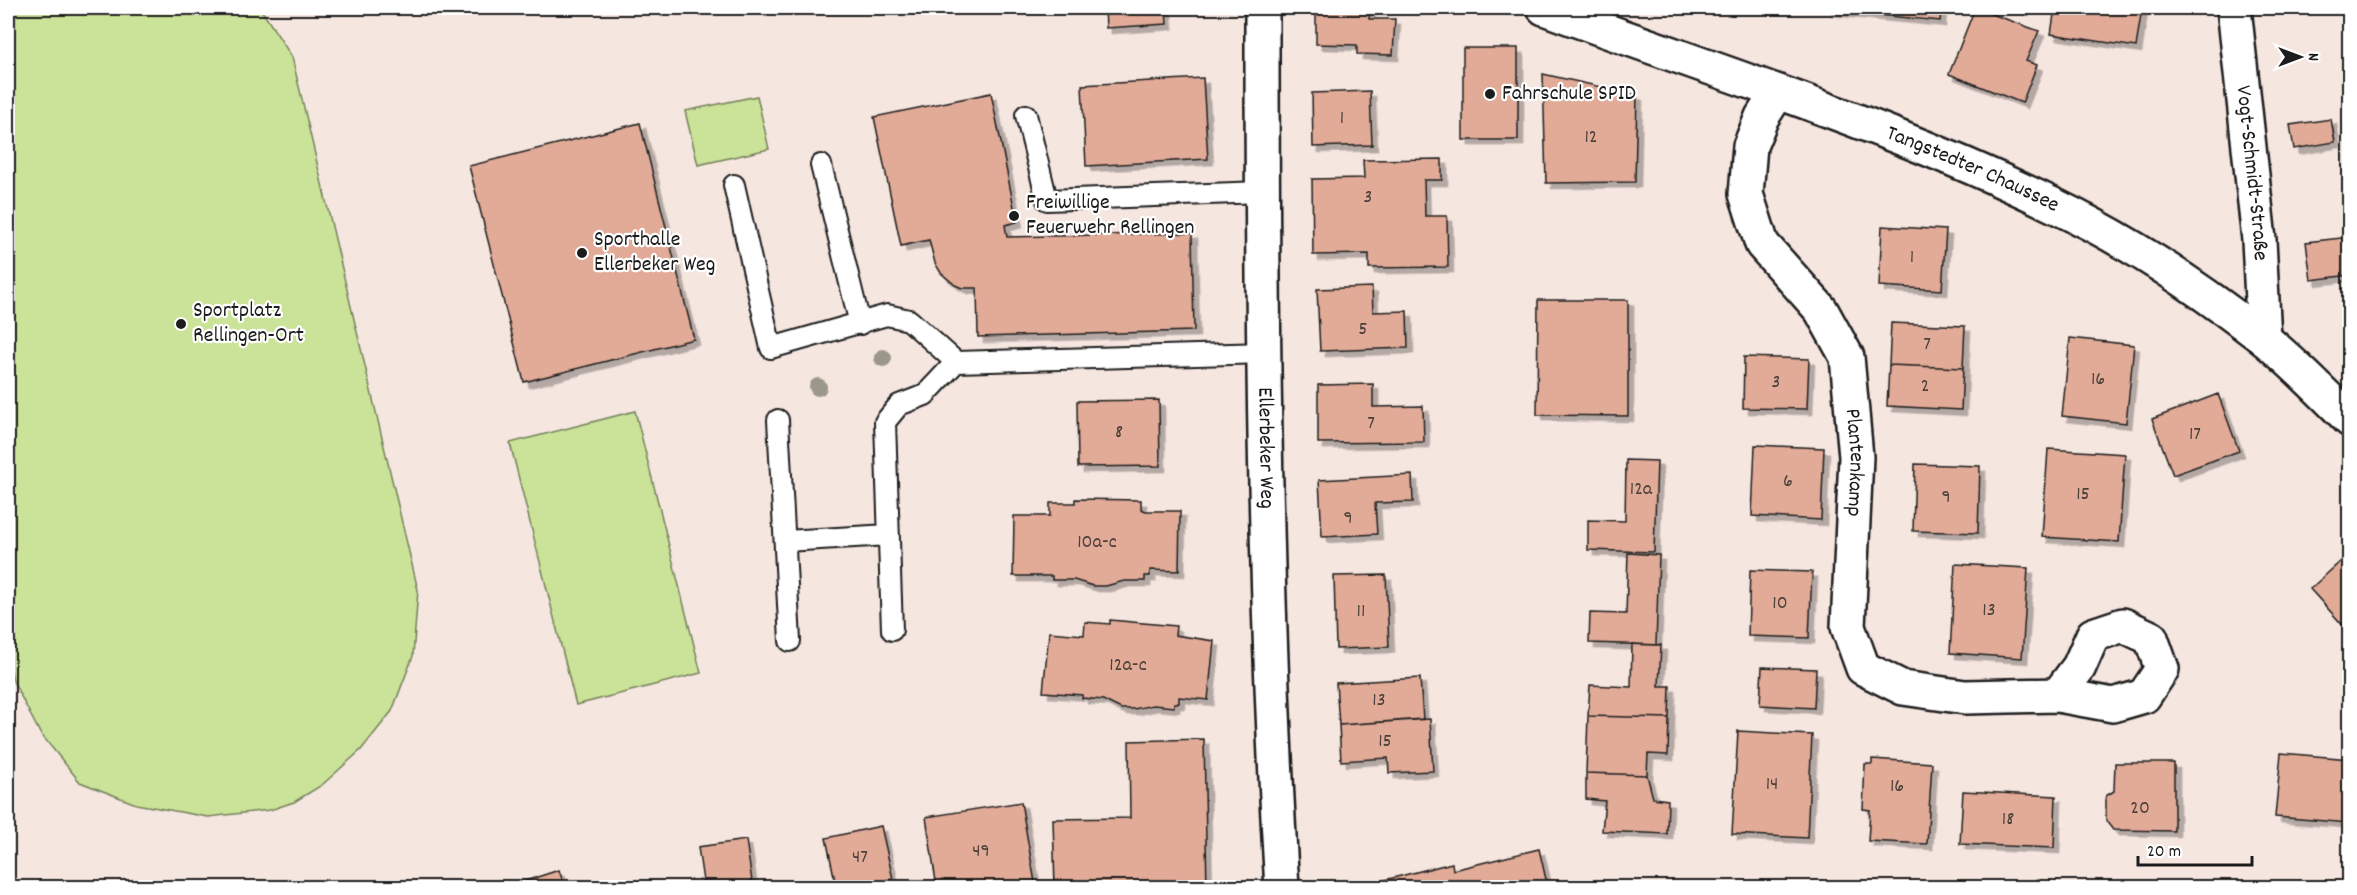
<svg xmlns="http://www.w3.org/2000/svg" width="2357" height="895" viewBox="0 0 2357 895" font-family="Dekko,sans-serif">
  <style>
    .green { fill: #cae399; stroke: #73805a; stroke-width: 1.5 }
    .building { fill: #e1ab97; stroke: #1c1c1c; stroke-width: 1.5; filter: url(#shadow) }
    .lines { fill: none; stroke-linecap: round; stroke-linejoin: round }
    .service-casing { stroke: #1c1c1c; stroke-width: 24 }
    .minor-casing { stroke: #1c1c1c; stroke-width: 38 }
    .tertiary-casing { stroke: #1c1c1c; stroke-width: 38 }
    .secondary-casing { stroke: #1c1c1c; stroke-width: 38 }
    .service { stroke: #fff; stroke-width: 20 }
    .minor { stroke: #fff; stroke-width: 33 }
    .tertiary { stroke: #fff; stroke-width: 33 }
    .secondary { stroke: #fff; stroke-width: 33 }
    .tree { fill: #9b9889 }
    .poi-dot { fill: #1c1c1c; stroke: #fff; stroke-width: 2 }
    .labels { text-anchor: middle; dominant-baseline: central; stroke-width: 4.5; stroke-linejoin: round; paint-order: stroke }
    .number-label { font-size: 20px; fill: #4d403b }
    .poi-label { font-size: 22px; fill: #1c1c1c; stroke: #fff; text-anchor: start }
    .street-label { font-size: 22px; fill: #1c1c1c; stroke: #fff }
  </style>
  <defs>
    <filter id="shadow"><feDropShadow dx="5.5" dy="5.5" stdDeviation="0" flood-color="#0004"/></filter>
  </defs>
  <rect width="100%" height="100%" fill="#f6e6e0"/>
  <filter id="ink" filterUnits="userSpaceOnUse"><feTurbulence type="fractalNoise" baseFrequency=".0167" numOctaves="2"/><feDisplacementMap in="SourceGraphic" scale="12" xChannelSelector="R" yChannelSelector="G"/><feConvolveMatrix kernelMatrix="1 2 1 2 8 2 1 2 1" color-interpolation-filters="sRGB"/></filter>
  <g filter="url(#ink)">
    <path class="green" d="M8,8H260L292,57L418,590L413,656L392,711L361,750L322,785L294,802L270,810L208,817L136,804L80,782L40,733L13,681L8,657Z
      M757,96L769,149L698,165L685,111Z
      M635,411L701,673L576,705L510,443Z"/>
    <path class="building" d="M1105,8H1166L1167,24L1106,28Z
      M1316,8H1370L1369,19H1395L1393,55L1357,54V45L1316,44Z
      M1827,8H1941L1940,21L1826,10Z
      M1975,8L2039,31L2026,61L2037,65L2022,103L1949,74Z
      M2055,8H2142L2136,47L2051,34Z
      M1463,48H1518V140H1463Z
      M1543,74L1637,95L1635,182L1546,183Z
      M1203,78L1208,159L1086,166L1082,85Z
      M1370,91L1372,145L1313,147L1312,93Z
      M991,93L1017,222L1005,225L1007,237L1192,233L1194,331L978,337L977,288H962L955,285L941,273L935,263L929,240L901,246L874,117Z
      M2331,119L2335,142L2294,149L2290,125Z
      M640,123L694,339L524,382L469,166Z
      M1442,159V180H1424L1425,216H1447L1448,267L1369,268V254L1313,255L1312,179L1364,178L1363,160Z
      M1882,226L1946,230L1942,290L1879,286Z
      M2350,237V275L2311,280L2306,242Z
      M1372,287L1373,312L1407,311L1408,348L1320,351L1317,289Z
      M1538,300H1628V416L1537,415Z
      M1891,323L1965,326L1963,368L1889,365Z
      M2070,338L2134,345L2126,423L2062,416Z
      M1744,357L1809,359L1807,409L1743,408Z
      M1889,365L1963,368L1961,410L1887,406Z
      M1373,384V407L1423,406L1424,442L1318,443V385Z
      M2218,394L2239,451L2173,475L2152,419Z
      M1159,400L1160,466L1078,467L1077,401Z
      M1755,445L1824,448L1821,520L1752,516Z
      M2048,449L2125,454L2119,542L2042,537Z
      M1626,460L1657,461L1654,552L1588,550V520L1625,521Z
      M1915,464L1980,466L1978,533L1913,531Z
      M1412,475L1413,502L1375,503L1377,534L1322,537L1319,480Z
      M1075,499L1141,500V509L1146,511H1180L1179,571L1150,570V576H1145V581H1124L1106,586H1093L1074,580H1052V576H1013L1014,516H1050V503H1075Z
      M1628,553L1659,555L1656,645L1589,643L1590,613L1626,614Z
      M2350,553V633L2310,589Z
      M1955,564L2028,568L2022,658L1950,653Z
      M1750,570L1812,572L1809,638L1748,636Z
      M1386,575L1389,647L1336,649L1334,576Z
      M1110,620L1176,626L1175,635L1214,641L1208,700L1179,697V703H1174V707L1153,705L1134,709H1121L1103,700L1082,698V695L1043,692L1049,632L1084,635L1085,622L1110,624Z
      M1632,644L1661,645L1659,686H1670L1669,718L1588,716L1590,685L1631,687Z
      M1762,667L1816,669L1814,708L1760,705Z
      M1420,678L1423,719L1339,725L1336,683Z
      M1588,716L1669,718L1668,755L1648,754L1647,775L1586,773Z
      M1430,719L1433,771L1389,773L1388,758L1341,761L1339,725Z
      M1738,731L1812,735L1807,838L1732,834Z
      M1204,739L1207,888H1055L1053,819L1130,818L1129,741Z
      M2281,753L2350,759V823L2275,817Z
      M1872,759L1932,763L1927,844L1868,841L1870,810L1863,809L1865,764H1872Z
      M2115,763H2174V831L2113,830L2106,821V796L2114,791Z
      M1586,773L1647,775L1653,798L1668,800L1667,834L1602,831L1605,801L1586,799Z
      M1963,791L2056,796L2054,848L1960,844Z
      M1021,802L1036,888H937L926,817Z
      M881,826L893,879L860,886V888H810V886L835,881L826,838Z
      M746,840L753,888H704L698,847Z
      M1539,849L1548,888H1353L1452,863L1453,870Z
      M559,870L565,888H523L522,882Z"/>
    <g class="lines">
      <g class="service-casing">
        <path id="service" d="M1026,115L1047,200L1262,192
          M821,165L860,324
          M734,185L771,348L887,315L909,320L956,362
          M778,420L790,641
          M785,541L889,535
          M892,630L885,422L899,405L925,395L956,362L1265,353"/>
      </g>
      <g class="minor-casing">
        <g id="minor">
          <path id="s1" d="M2234,8L2259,240L2264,339"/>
          <path id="s2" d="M1778,92L1762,117L1750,146L1746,194L1762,244L1821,310L1847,357L1856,457L1848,627L1863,668L1903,688L1965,697L2058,695L2113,705L2144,696L2162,669L2151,638L2123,625L2093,635L2079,667L2058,695"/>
        </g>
      </g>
      <g class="tertiary-casing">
        <g id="tertiary">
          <path id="s3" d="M1262,8C1262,301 1264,595 1282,888"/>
        </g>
      </g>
      <g class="secondary-casing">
        <g id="secondary">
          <path id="s4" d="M1544,8C1727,76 1917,133 2091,224C2151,256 2209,296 2263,338C2294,363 2322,392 2350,420"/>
        </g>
      </g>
      <use href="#service" class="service"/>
      <use href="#minor" class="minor"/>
      <use href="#tertiary" class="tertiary"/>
      <use href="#secondary" class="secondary"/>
    </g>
    <g class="tree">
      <circle cx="883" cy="358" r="9"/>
      <circle cx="818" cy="387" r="9"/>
    </g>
  </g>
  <g class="poi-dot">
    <circle cx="1490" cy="94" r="6"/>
    <circle cx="1014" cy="216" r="6"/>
    <circle cx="582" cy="253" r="6"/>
    <circle cx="181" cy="324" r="6"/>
  </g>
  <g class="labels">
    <g class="number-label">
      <text x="1342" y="119">1</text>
      <text x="1591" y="138">12</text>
      <text x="1368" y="198">3</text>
      <text x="1912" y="258">1</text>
      <text x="1363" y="330">5</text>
      <text x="1927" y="345">7</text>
      <text x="2098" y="380">16</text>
      <text x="1776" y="383">3</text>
      <text x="1925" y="387">2</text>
      <text x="1371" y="424">7</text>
      <text x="1119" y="433">8</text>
      <text x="2195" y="435">17</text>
      <text x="1788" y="482">6</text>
      <text x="1641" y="490">12a</text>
      <text x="2083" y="495">15</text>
      <text x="1946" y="498">9</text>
      <text x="1348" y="519">9</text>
      <text x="1097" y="543">10a-c</text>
      <text x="1780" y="604">10</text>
      <text x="1989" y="611">13</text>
      <text x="1361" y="612">11</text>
      <text x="1128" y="666">12a-c</text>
      <text x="1379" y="701">13</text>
      <text x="1385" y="742">15</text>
      <text x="1772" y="785">14</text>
      <text x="1897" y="787">16</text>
      <text x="2140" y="809">20</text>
      <text x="2008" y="820">18</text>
      <text x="981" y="852">49</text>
      <text x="860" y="858">47</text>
    </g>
    <g class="poi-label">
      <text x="1502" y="94">Fahrschule SPID</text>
      <text x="1026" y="203">Freiwillige<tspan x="1026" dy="25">Feuerwehr Rellingen</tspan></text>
      <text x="594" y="240">Sporthalle<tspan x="594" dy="25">Ellerbeker Weg</tspan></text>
      <text x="193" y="311">Sportplatz<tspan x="193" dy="25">Rellingen-Ort</tspan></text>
    </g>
    <g class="street-label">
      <text stroke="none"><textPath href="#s4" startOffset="458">Tangstedter Chaussee</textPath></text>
      <text stroke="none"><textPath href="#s1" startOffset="166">Vogt-Schmidt-Straße</textPath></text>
      <text stroke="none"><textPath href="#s3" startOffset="440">Ellerbeker Weg</textPath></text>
      <text stroke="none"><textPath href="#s2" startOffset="410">Plantenkamp</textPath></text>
    </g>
  </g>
  <rect width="2357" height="895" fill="none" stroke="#fff" stroke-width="30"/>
  <rect x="15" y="15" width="2327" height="865" fill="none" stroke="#1c1c1c" stroke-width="2" filter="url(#ink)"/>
  <g transform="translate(2300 57) rotate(90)" stroke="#ffffff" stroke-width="4.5" paint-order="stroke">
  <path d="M0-4.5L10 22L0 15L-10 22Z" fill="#1c1c1c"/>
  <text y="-9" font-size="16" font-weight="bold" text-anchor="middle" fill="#1c1c1c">N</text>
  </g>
  <path d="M2138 856v9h114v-9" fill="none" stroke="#1c1c1c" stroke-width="3"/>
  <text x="2147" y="856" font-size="18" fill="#1c1c1c" stroke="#ffffff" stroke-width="4.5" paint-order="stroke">20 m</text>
</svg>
